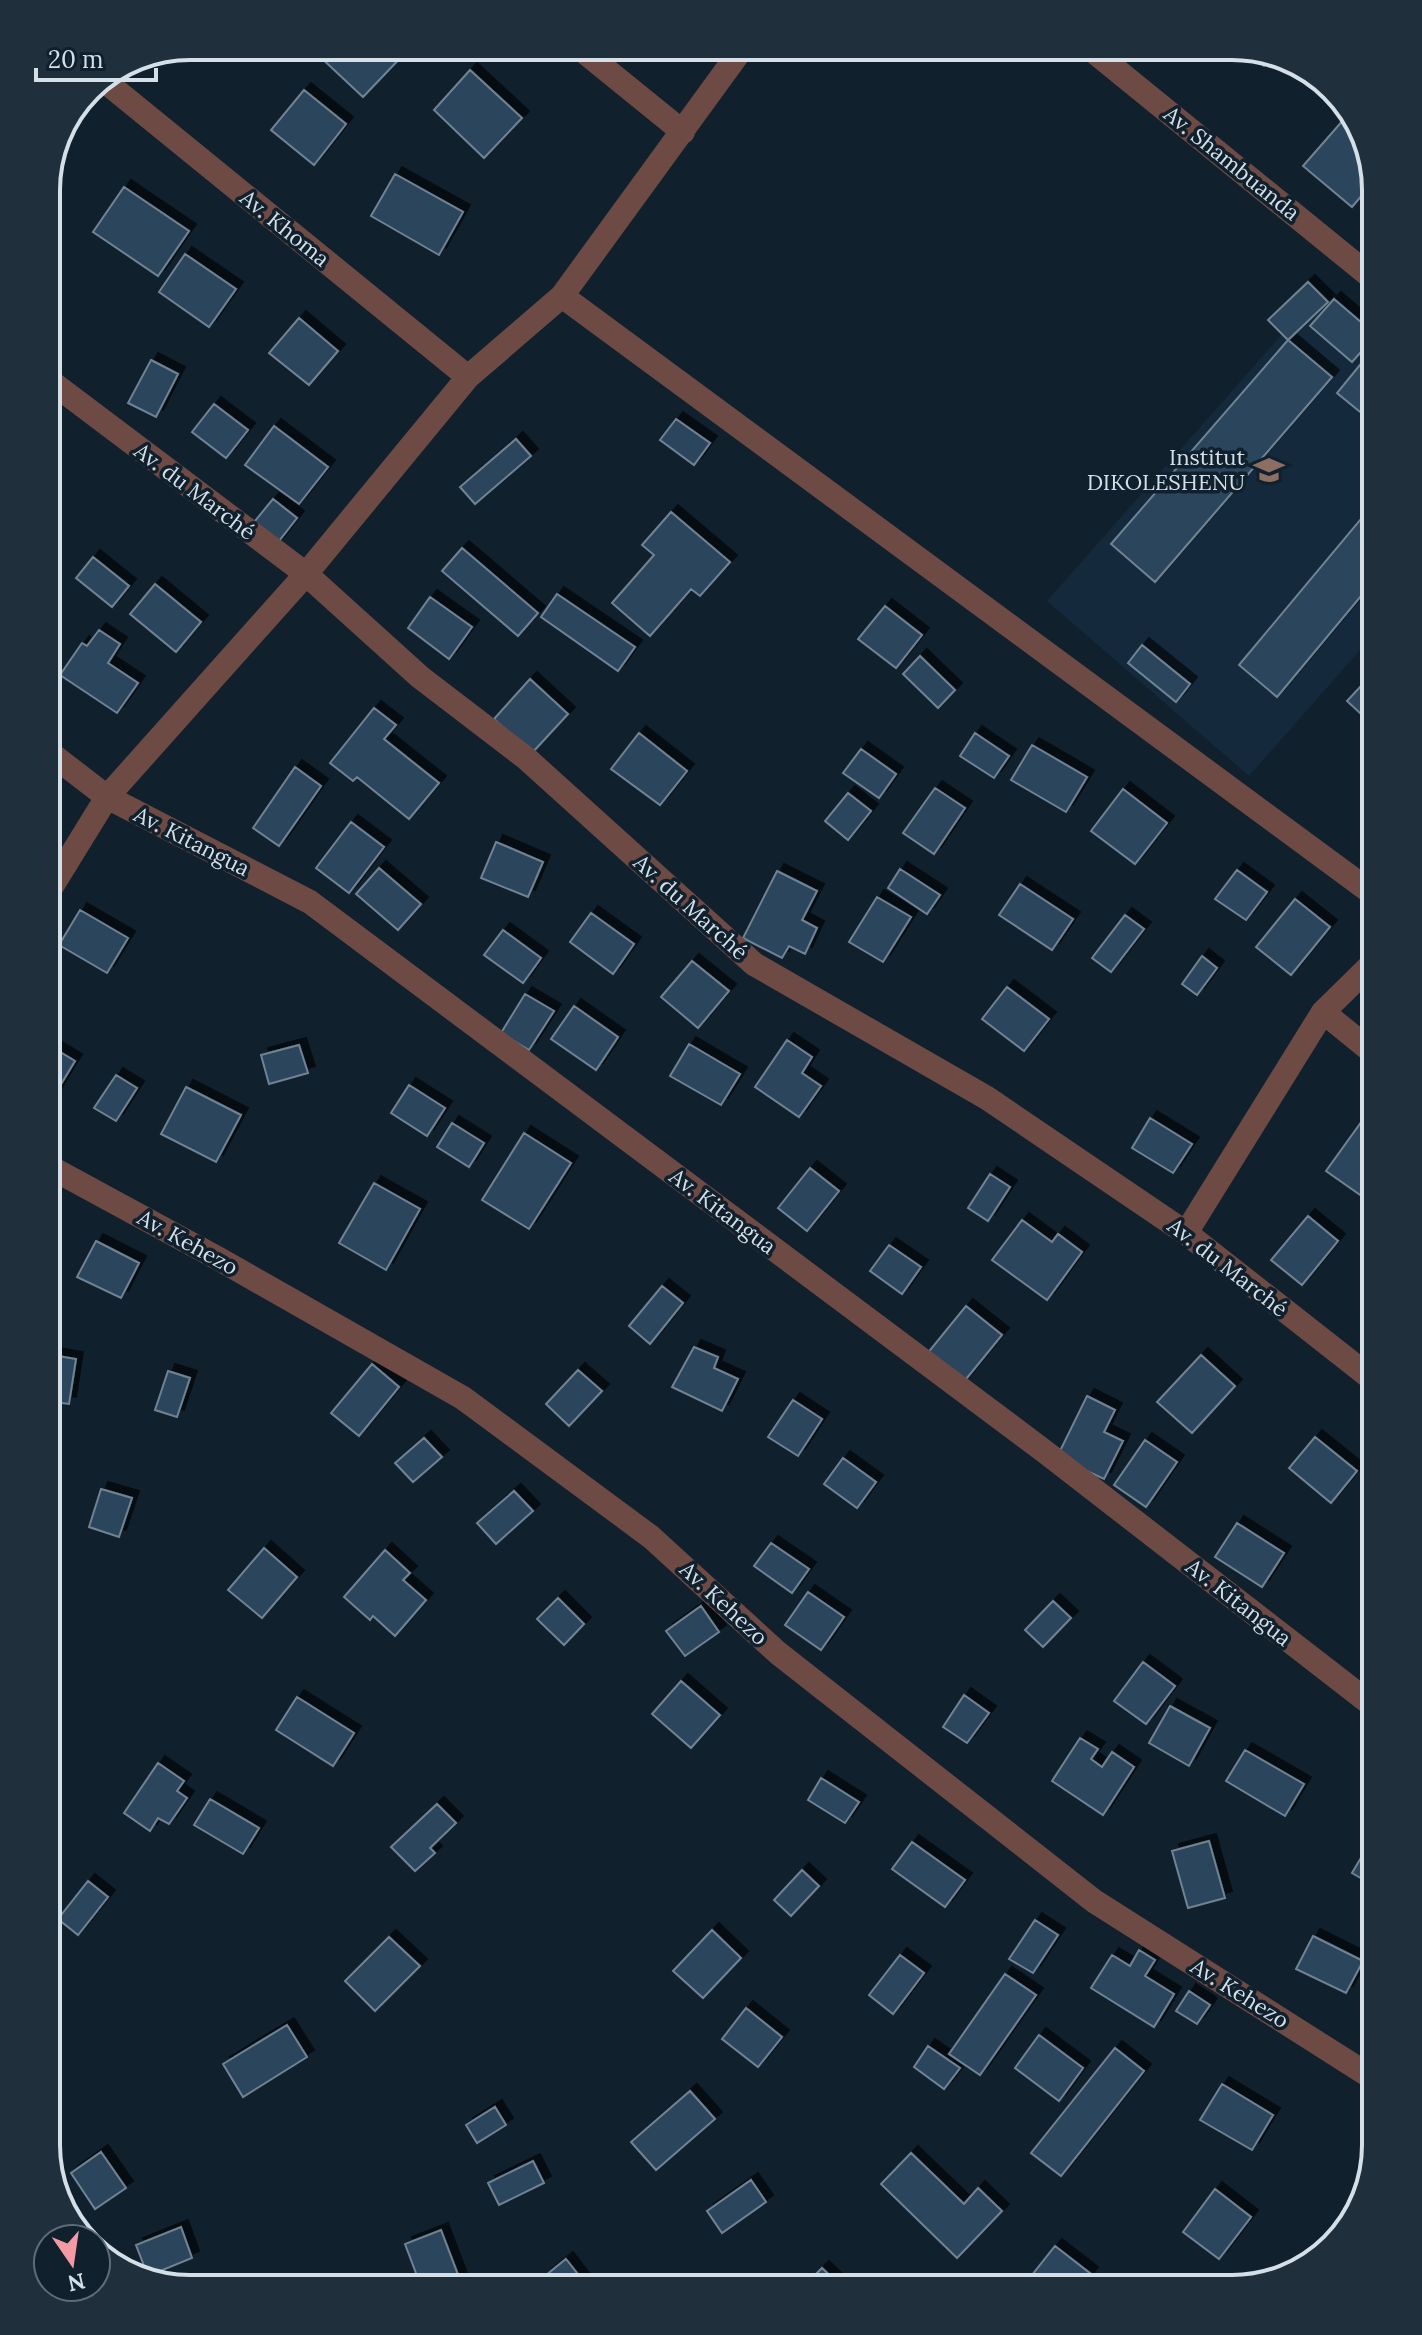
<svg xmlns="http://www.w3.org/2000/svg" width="1422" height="2335" viewBox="0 0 1422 2335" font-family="Lora,serif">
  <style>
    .built { fill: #142a3c }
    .building { fill: #29455c; stroke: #708393; stroke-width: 2; filter: url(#shadow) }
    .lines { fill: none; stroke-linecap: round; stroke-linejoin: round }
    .street { stroke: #6e4a45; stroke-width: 24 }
    .labels { text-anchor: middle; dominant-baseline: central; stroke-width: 7; stroke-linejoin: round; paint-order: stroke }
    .street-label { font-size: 22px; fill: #d4dfe8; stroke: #10202d }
    .poi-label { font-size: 22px; fill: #d4dfe8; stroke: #10202d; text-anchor: end }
    .rim { fill: none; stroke: #d4dfe8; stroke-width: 4 }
  </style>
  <defs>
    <filter id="shadow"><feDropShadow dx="7" dy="-7" stdDeviation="0" flood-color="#0009"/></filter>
  </defs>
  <rect width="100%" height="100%" fill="#10202d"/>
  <path class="built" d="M1320,291L1376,339V632L1249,776L1047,601Z"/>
  <path class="building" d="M323,46H398L405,53L363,97L316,53Z
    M1238,46H1242L1272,57L1264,66Z
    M470,70L522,118L484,158L434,110Z
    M304,90L346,124L314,165L271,130Z
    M1345,118L1362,133L1374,181L1352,207L1303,166Z
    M395,174L463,212L439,255L371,216Z
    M124,187L189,231L158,276L93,232Z
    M185,254L236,289L209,327L159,292Z
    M1308,282L1328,302L1288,340L1268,320Z
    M1334,299L1376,335L1352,362L1310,326Z
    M299,318L338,351L309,385L269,353Z
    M1288,340L1332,377L1155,582L1111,544Z
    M151,360L178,374L156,417L128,403Z
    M1364,360L1376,370V425L1337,393Z
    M214,404L248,430L226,458L192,432Z
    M676,419L710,443L694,465L660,440Z
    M274,426L328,467L299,504L245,465Z
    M516,439L531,456L475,504L460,487Z
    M273,499L297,518L275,546L250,527Z
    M1376,501V578L1277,697L1239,665Z
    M671,512L730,562L700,596L691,589L650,636L612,603L654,555L642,545Z
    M462,548L538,613L518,636L442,571Z
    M93,557L129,586L112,607L76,578Z
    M155,584L201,622L176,652L130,614Z
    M557,594L635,647L618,671L541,617Z
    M430,597L472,627L449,659L408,628Z
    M885,606L922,635L896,668L858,639Z
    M99,630L120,644L108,663L138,683L117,713L60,675L82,643L87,646Z
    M1142,645L1190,684L1176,702L1128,663Z
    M920,656L955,690L938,708L903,674Z
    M1376,670V728L1347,701Z
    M530,679L568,714L532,753L494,719Z
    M374,708L396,725L384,739L439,783L409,819L357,777L353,781L330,763Z
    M639,733L687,771L660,805L611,769Z
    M975,733L1009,756L994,778L960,756Z
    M1032,745L1087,777L1066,812L1011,780Z
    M861,749L896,774L879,798L843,773Z
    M295,767L321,786L279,846L253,828Z
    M935,788L965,808L934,854L903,833Z
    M1123,789L1167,823L1135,864L1091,831Z
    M848,793L871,811L848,840L825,821Z
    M351,822L384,847L349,893L316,868Z
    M496,842L543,862L528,897L481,878Z
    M379,868L421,904L398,930L356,894Z
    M900,869L940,895L927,914L888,888Z
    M1237,870L1267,892L1246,920L1215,899Z
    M777,871L817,891L802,920L817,928L805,954L789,946L782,958L743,938Z
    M1020,884L1073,919L1052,950L999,915Z
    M877,897L911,917L883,962L849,942Z
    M1295,899L1330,927L1291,975L1256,947Z
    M80,910L128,938L107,973L59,945Z
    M591,913L634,944L613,974L570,942Z
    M1125,915L1144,929L1111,972L1092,958Z
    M503,930L541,958L523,983L484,955Z
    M1202,956L1217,968L1197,995L1182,984Z
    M692,961L729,991L698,1028L661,997Z
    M1007,987L1049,1019L1024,1051L982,1019Z
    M525,994L554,1011L529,1050L501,1033Z
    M574,1006L618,1037L596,1070L551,1039Z
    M787,1040L812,1057L802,1073L821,1086L799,1117L755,1087Z
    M47,1044L75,1061L52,1099L46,1095Z
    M689,1044L740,1074L721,1105L670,1076Z
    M299,1045L308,1073L269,1084L261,1055Z
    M116,1075L137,1088L116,1121L94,1108Z
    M409,1085L445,1108L427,1136L391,1113Z
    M186,1087L241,1115L216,1162L161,1134Z
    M1150,1118L1192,1144L1173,1173L1132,1148Z
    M1362,1121L1376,1132V1206L1326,1171Z
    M452,1123L484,1143L469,1167L437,1147Z
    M524,1133L571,1163L529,1229L482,1200Z
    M810,1168L839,1191L807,1231L778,1208Z
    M990,1174L1010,1187L988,1221L968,1208Z
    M374,1183L420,1209L386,1270L339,1243Z
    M1308,1216L1338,1241L1302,1285L1271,1260Z
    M1022,1220L1052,1242L1058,1234L1082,1252L1047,1300L992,1260Z
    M96,1241L139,1263L121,1298L77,1277Z
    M889,1245L921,1267L902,1294L870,1271Z
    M662,1286L683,1303L650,1344L629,1326Z
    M966,1306L1002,1335L962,1384L926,1355Z
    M694,1347L718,1357L714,1368L738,1379L722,1411L672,1387Z
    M46,1354L76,1359L69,1404L46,1401Z
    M1201,1355L1235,1386L1192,1433L1157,1402Z
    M372,1364L399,1387L359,1436L331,1413Z
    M578,1370L602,1391L569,1426L546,1404Z
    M168,1371L190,1378L177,1417L155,1410Z
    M1087,1396L1115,1410L1104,1432L1123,1441L1104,1479L1057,1457Z
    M793,1400L822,1419L798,1456L768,1437Z
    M1315,1437L1357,1471L1331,1503L1289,1468Z
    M424,1438L442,1457L413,1482L395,1463Z
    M1145,1440L1177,1462L1146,1507L1114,1485Z
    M843,1458L876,1482L857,1508L824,1484Z
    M101,1489L132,1498L119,1537L89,1527Z
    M514,1491L533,1511L496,1544L477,1523Z
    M1237,1523L1284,1553L1262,1587L1215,1557Z
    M771,1543L809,1569L792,1593L754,1566Z
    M264,1548L297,1577L262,1618L228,1590Z
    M385,1550L410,1573L403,1580L426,1600L395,1636L373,1616L370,1620L344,1597Z
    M808,1592L844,1617L821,1650L785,1625Z
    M558,1598L584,1624L564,1645L537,1619Z
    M1053,1601L1071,1618L1043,1647L1025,1630Z
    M701,1606L719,1632L685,1656L666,1631Z
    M1143,1662L1175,1686L1146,1724L1114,1701Z
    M681,1681L720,1715L691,1748L652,1714Z
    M964,1695L989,1713L967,1743L943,1727Z
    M297,1697L354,1733L333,1766L276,1730Z
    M1170,1706L1210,1728L1189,1766L1149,1743Z
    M1080,1738L1098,1749L1091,1759L1102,1767L1112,1752L1134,1767L1103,1815L1052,1781Z
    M1245,1750L1304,1784L1285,1816L1226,1781Z
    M158,1763L184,1781L177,1791L187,1798L169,1824L158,1818L150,1831L124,1813Z
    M821,1778L859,1802L845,1823L808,1800Z
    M210,1799L259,1828L243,1854L194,1825Z
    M437,1804L456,1823L430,1848L435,1853L415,1871L391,1847Z
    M1209,1841L1225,1898L1188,1908L1172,1851Z
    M1371,1841L1376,1844V1887L1352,1873Z
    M912,1842L965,1880L945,1907L892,1869Z
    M802,1870L819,1886L791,1916L774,1900Z
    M88,1881L108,1897L78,1935L58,1919Z
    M1035,1920L1058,1935L1033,1973L1009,1959Z
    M712,1930L741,1958L703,1998L673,1971Z
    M1313,1936L1363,1961L1346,1993L1296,1969Z
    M389,1937L420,1966L375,2011L345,1981Z
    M1139,1950L1155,1960L1145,1976L1174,1994L1154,2027L1091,1988L1112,1955L1130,1966Z
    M900,1955L924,1973L893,2014L869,1995Z
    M1005,1974L1036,1995L980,2075L949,2054Z
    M1189,1991L1210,2005L1197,2024L1176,2011Z
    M746,2008L782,2037L758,2067L722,2039Z
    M287,2025L307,2057L243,2097L223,2064Z
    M1039,2035L1083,2068L1059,2101L1015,2068Z
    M928,2046L960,2068L944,2089L914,2067Z
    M1115,2048L1144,2071L1061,2176L1031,2153Z
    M1222,2084L1273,2115L1252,2150L1200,2120Z
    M690,2091L715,2119L656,2170L631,2142Z
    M495,2107L506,2125L477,2143L466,2125Z
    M101,2152L126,2188L95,2209L71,2173Z
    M911,2153L964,2204L978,2188L1002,2211L957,2258L881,2184Z
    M533,2161L544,2183L499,2205L488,2183Z
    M751,2180L766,2202L722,2233L707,2211Z
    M1215,2189L1251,2217L1219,2259L1183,2232Z
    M181,2227L192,2258L148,2276L136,2245Z
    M441,2230L460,2280L437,2289H422L405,2244Z
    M1055,2246L1091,2274L1079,2289H1021Z
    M566,2259L588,2287L585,2289H555L545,2276Z
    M822,2268L844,2289H801Z"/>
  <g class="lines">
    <path class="street" d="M577,46L683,132
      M1087,46L1376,281
      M102,79L468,377
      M562,296L1376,896
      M46,378L306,574L420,677L527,759L754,964L987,1098L1186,1233L1376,1382
      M46,750L107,797L310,902L1044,1451L1376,1708
      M46,896L107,797L306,574L468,377L562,296L744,46
      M1323,1012L1376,1055
      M46,1165L219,1259L463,1398L651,1537L778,1653L1094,1901L1376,2080
      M1186,1233L1323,1012L1376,960"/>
  </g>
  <defs>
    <g id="school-bare" transform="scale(2.4)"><path d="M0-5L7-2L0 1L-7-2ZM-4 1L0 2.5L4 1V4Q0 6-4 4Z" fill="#8d6e63" stroke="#10202d" stroke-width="2.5" paint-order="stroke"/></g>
  </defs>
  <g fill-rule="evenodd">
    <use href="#school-bare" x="1269" y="470"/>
  </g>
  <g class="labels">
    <g class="street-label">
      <text transform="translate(1232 163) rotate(39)">Av. Shambuanda</text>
      <text transform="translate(285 228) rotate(39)">Av. Khoma</text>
      <text transform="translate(195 491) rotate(37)">Av. du Marché</text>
      <text transform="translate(192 841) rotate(27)">Av. Kitangua</text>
      <text transform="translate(691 907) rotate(42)">Av. du Marché</text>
      <text transform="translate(723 1211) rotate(37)">Av. Kitangua</text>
      <text transform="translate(188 1242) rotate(29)">Av. Kehezo</text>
      <text transform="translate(1228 1267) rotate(38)">Av. du Marché</text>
      <text transform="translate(1239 1602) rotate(38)">Av. Kitangua</text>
      <text transform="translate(724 1603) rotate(43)">Av. Kehezo</text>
      <text transform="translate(1240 1993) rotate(32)">Av. Kehezo</text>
    </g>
    <g class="poi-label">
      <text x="1245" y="457">Institut<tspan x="1245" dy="25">DIKOLESHENU</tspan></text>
    </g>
  </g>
  <path d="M0 0H1422V2335H0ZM190 60H1232A130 130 0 0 1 1362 190V2145A130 130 0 0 1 1232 2275H190A130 130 0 0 1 60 2145V190A130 130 0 0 1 190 60Z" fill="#202f3c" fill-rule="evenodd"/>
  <path class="rim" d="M190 60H1232A130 130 0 0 1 1362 190V2145A130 130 0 0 1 1232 2275H190A130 130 0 0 1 60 2145V190A130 130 0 0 1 190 60Z"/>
  <g transform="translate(72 2263) rotate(167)"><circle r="38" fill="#10202d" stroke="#5e6c78" stroke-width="2"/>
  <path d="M0-6L14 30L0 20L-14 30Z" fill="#f49aa4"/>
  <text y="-12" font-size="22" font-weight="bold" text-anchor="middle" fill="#d4dfe8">N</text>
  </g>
  <path d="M36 68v12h120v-12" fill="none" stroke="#d4dfe8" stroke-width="4"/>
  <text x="48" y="68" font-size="24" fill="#d4dfe8" stroke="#10202d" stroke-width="6" paint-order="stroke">20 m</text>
</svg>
